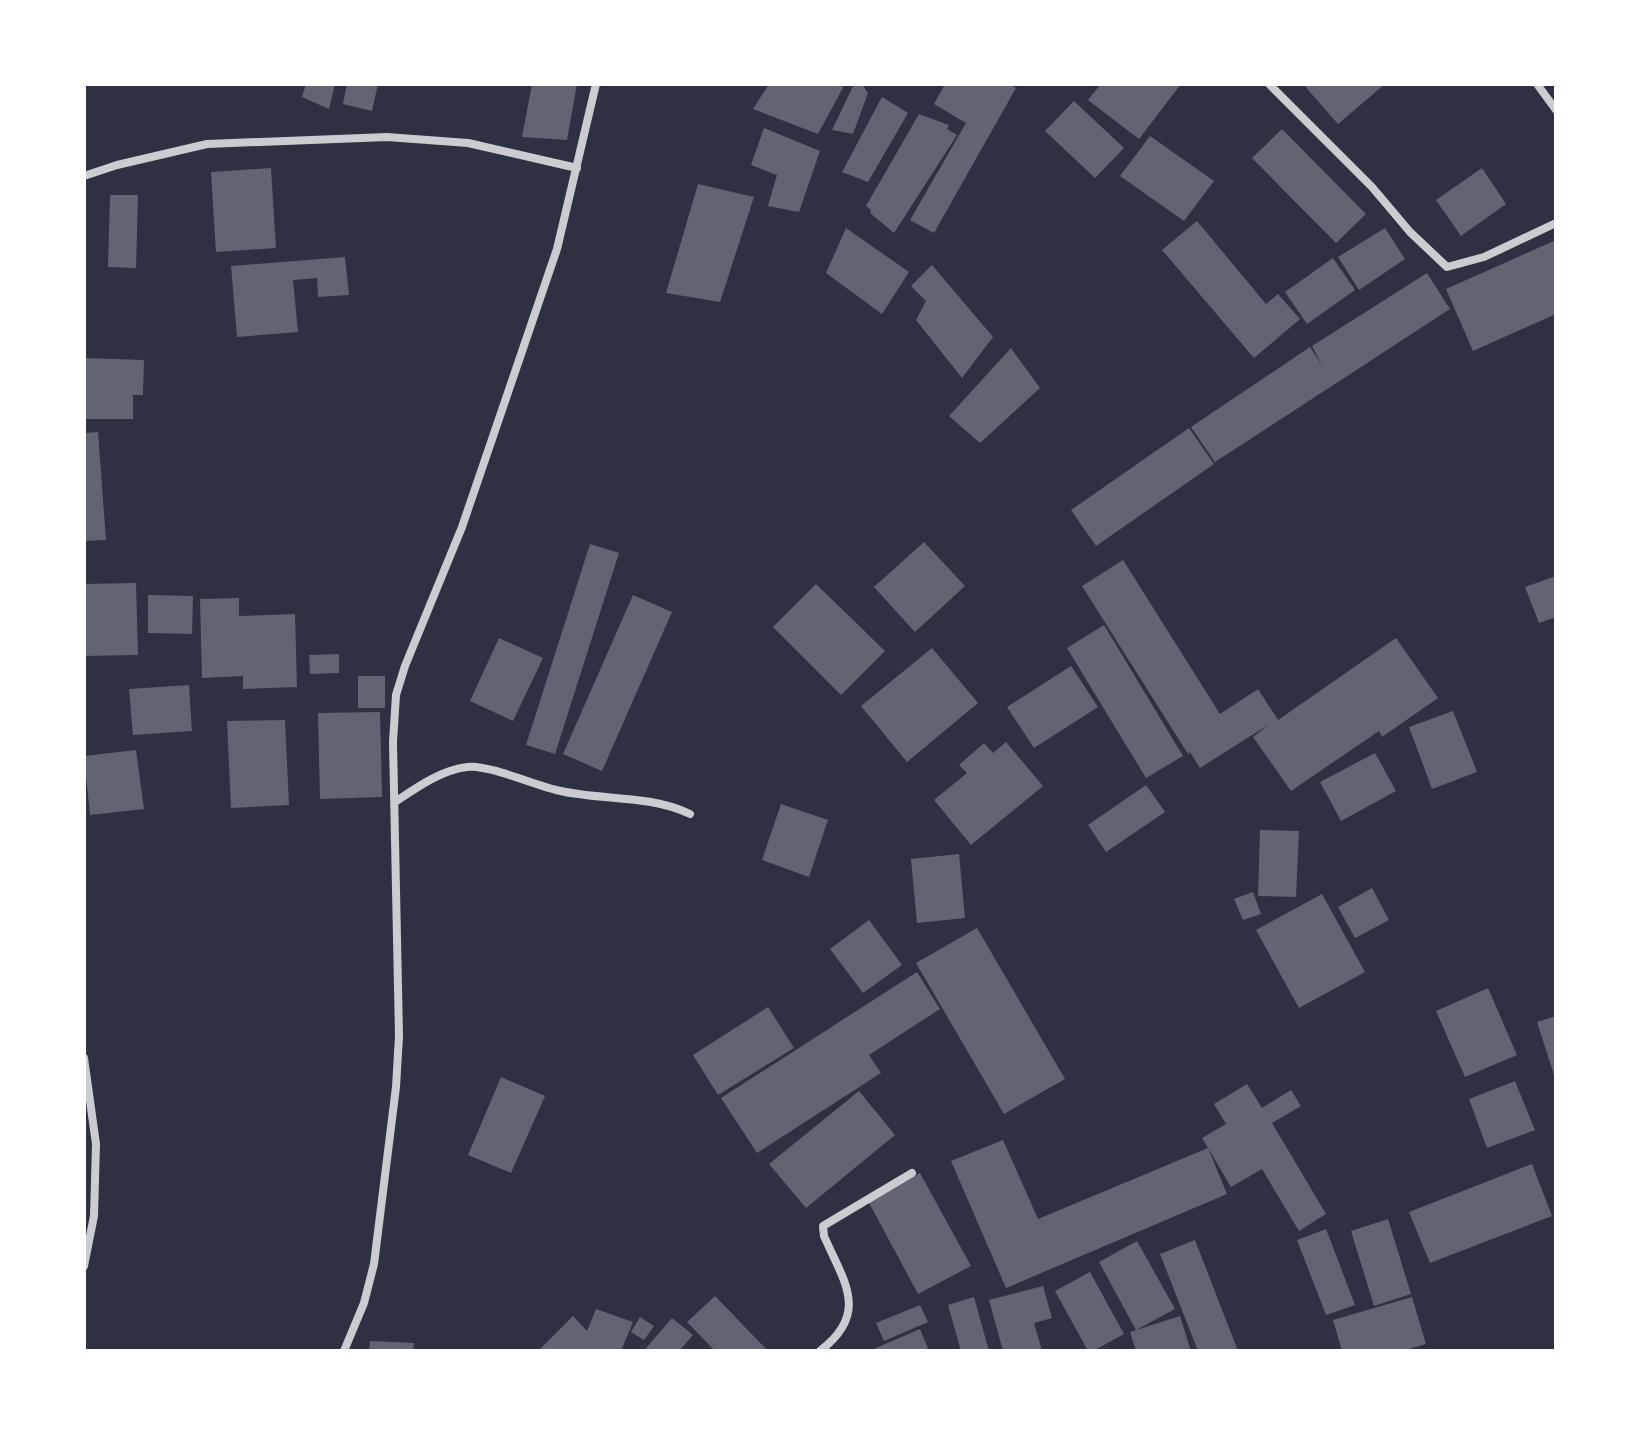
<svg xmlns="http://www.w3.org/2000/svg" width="1640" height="1435" viewBox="0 0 1640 1435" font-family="'Zilla Slab',serif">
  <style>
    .building { fill: #626471 }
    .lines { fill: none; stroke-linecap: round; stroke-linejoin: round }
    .minor { stroke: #caccd0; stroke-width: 8 }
  </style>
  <rect width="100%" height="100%" fill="#2d3142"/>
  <path class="building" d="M306,84H335L329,109L302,97Z
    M347,84H378L372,111L343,104Z
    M532,84H577L567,140L522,137Z
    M769,84H845L818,134L753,109Z
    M854,84H862L868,93L853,134L832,130Z
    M945,84H1009L1016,88L934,233L910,220L966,123L934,104Z
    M1101,84H1181L1139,139L1088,100Z
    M1303,84H1385L1338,124Z
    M882,97L908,113L868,182L842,172Z
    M1074,101L1124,148L1095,178L1045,131Z
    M919,114L949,125L947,129L957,135L894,233L870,213L871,210L866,206Z
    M764,128L820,151L799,212L768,206L777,175L751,165Z
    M1282,129L1366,214L1336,243L1252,158Z
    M1150,136L1214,181L1184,221L1120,176Z
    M271,168L276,248L216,252L211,172Z
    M1482,168L1506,204L1461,236L1436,200Z
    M698,184L754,197L720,302L666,293Z
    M110,195H138L136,268L108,267Z
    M1197,221L1266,304L1278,294L1300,319L1254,358L1162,250Z
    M846,228L909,272L882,314L826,273Z
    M1385,228L1405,259L1359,290L1338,257Z
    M1556,240V314L1473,351L1446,289Z
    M345,257L349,295L318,297L317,278L293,280L298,332L237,337L231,266Z
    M1333,258L1355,290L1307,324L1285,292Z
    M932,265L993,337L962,378L916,320L926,301L911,286Z
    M1427,273L1450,309L1215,462L1191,427L1310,347L1322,365L1312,346Z
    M1011,348L1040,388L980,443L949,416Z
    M84,358L144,360L143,395H133V419H84Z
    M1189,428L1214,464L1096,546L1071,510Z
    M98,432L106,540L84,541V433Z
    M924,542L965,586L915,632L874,587Z
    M590,544L619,553L555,754L526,745Z
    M1123,560L1220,714L1258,689L1278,720L1396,638L1438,698L1382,737L1379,731L1291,791L1253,737L1268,725L1200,768L1190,752L1188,754L1082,586Z
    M1556,576V617L1539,623L1525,587Z
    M136,583L138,655L84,656V584Z
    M816,584L885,651L841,695L773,627Z
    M148,595L193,596L192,634L148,633Z
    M633,595L672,612L602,771L563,754Z
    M239,598V616L295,614L297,687L243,689V676L202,678L200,599Z
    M1104,625L1183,756L1146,778L1067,648Z
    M499,638L543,658L513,721L470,701Z
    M932,648L978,703L907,762L861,706Z
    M339,654V673L310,674L309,655Z
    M1071,666L1098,707L1034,748L1007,707Z
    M358,676H385V708H358Z
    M189,685L192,731L133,735L129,689Z
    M1453,711L1477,772L1432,789L1409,727Z
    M380,712L382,797L320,799L318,713Z
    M285,720L289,805L231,808L227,721Z
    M1006,742L1043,786L971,845L934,800L967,773L959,765L984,743L993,753Z
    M136,750L144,809L90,815L84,756Z
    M1375,753L1396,791L1341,821L1320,782Z
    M1146,785L1165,812L1106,852L1088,825Z
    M781,804L828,820L809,877L762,860Z
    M1260,830L1299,831L1296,897L1258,896Z
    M959,854L965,918L917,923L911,859Z
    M1372,888L1389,920L1355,938L1338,907Z
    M1253,892L1261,914L1243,920L1234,899Z
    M1322,894L1365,972L1299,1008L1256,930Z
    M869,920L902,965L863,993L830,949Z
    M977,928L1065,1079L1004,1114L916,963Z
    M917,972L940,1009L869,1055L881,1073L757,1153L721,1098Z
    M1488,988L1517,1055L1465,1077L1436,1011Z
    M768,1007L794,1048L718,1095L693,1055Z
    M1556,1016V1078H1555L1537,1022Z
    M501,1077L545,1096L511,1173L468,1155Z
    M1515,1081L1535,1130L1487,1148L1469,1099Z
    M1247,1084L1262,1108L1291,1090L1301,1106L1272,1123L1326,1214L1299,1231L1262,1169L1231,1187L1208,1148L1227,1194L1006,1288L951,1161L1003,1140L1038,1219L1208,1148L1202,1138L1226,1124L1214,1104Z
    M859,1091L895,1135L806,1208L769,1164Z
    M1532,1164L1552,1216L1430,1263L1409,1212Z
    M920,1173L971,1266L918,1294L868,1201Z
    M1388,1219L1411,1294L1374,1306L1351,1231Z
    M1326,1229L1355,1305L1326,1315L1297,1240Z
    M1195,1240L1238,1351H1198L1160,1254Z
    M1137,1241L1175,1309L1136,1330L1099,1262Z
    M1090,1272L1124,1334L1093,1351H1088L1055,1291Z
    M1043,1286L1052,1318L1034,1323L1042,1351H1003L989,1300Z
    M715,1296L768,1351H715L687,1322Z
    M974,1297L989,1351H961L948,1305Z
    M1412,1297L1426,1344L1402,1351H1342L1333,1320Z
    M920,1305L928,1322L884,1341L876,1323Z
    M596,1309L633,1322L621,1351H538L573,1316L587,1331Z
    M1180,1316L1191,1351H1136L1130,1332Z
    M640,1317L654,1326L644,1340L631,1332Z
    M672,1318L693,1335L679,1351H650L646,1348Z
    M920,1329L928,1348L921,1351H869Z
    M370,1341L414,1343L413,1351H369Z"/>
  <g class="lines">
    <path class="minor" d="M1269,84L1372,187L1410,232L1447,267L1484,257L1556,223
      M1537,84L1556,110
      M84,176L117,165L207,144L387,137L468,143L577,168
      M395,802C416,788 441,770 467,767C487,764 534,785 556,790C601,801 648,794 690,814
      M84,1058L96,1144L94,1216L84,1266
      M344,1351L364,1303L374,1264L396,1087L399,1036L393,742L396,695L405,666L462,527L557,249L596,84
      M820,1351C870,1313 844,1282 824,1236L823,1226L912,1173"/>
  </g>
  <rect width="1640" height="1435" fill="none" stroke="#ffffff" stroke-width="172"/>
</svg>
